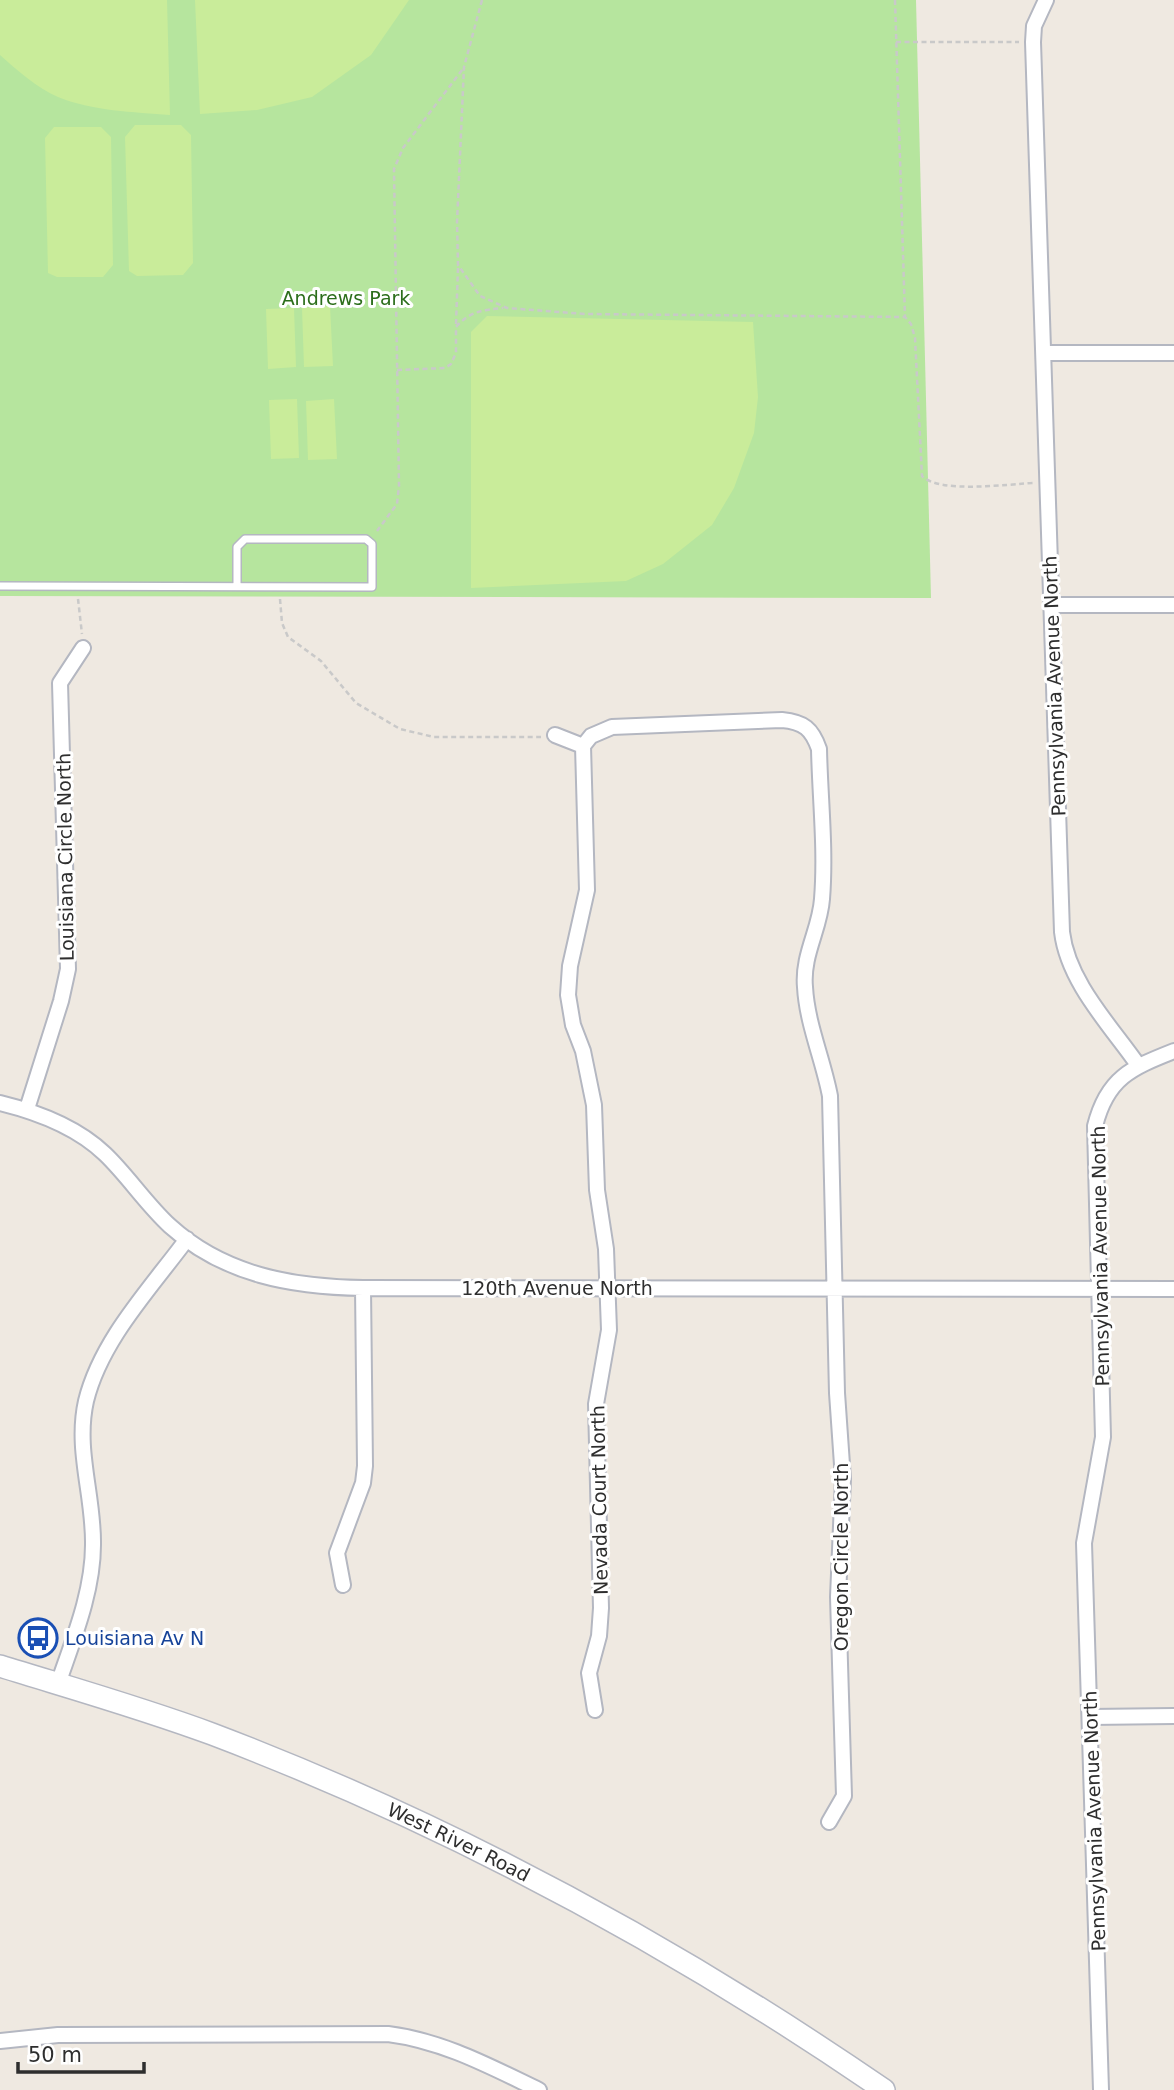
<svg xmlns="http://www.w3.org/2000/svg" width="1174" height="2090" viewBox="0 0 1174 2090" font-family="'DejaVu Sans',sans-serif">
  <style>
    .green { fill: #b6e59e }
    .pitch { fill: #c9ec9a }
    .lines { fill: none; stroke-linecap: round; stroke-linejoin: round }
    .service-casing { stroke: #b4b7c1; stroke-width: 10 }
    .minor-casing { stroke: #b4b7c1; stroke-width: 18 }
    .secondary-casing { stroke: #b4b7c1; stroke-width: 24 }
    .path { stroke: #c9c9c9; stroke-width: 2.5; stroke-dasharray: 5 3.5; stroke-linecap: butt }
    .service { stroke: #fff; stroke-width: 7 }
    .minor { stroke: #fff; stroke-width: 14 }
    .secondary { stroke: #fff; stroke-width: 21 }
    .labels { text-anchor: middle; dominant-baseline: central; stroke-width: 6; stroke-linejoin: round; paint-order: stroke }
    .park-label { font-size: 19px; fill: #2c6e1b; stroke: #fff }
    .street-label { font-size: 19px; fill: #2e2e2e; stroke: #fff }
    .transit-label { font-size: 19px; fill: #164399; stroke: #fff; text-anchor: start }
  </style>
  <rect width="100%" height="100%" fill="#efe9e1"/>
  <path class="green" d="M0,0H916L931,598L0,596Z"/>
  <path class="pitch" d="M0,0H167L170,115C134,112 92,111 58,97C37,88 17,70 0,55Z
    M195,0H409L371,55L312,97L257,110L200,114Z
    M135,125H181L191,135L193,263L183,275L137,276L129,271L125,137Z
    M54,127H101L111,137L113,265L103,277H57L48,273L45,138Z
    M330,306L333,366L304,367L302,308Z
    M294,308L296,367L268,369L266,309Z
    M487,316L753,322L758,397L754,433L734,488L712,525L663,564L626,581L471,588V332Z
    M297,399L299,458L271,459L269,400Z
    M334,399L337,459L308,460L306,401Z"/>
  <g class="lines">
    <g class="service-casing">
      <path id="service" d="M0,586L372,587V544L366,539H245L237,547V586"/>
    </g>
    <g class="minor-casing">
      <path id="minor" d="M1046,0L1034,26L1033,42L1062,932C1068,982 1110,1025 1138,1065
        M1044,353H1174
        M1051,605H1174
        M555,735L583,746L591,736L612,727L782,720C804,722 812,729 819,749C820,798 826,849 822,899C820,929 802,955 805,987C807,1024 823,1059 830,1096L837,1393L843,1479L838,1597L844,1796L829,1822
        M583,746L587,890L570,966L568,995L573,1025L583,1051L594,1105L597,1190L606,1249L609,1330L596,1404L601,1608L599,1636L589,1673L595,1710
        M0,1103C37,1112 77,1127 105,1154C128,1176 146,1204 170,1226C224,1275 292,1287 363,1288L1174,1289
        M27,1109L61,1001L68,969L60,683L83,648
        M343,1585L337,1553L363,1483L365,1466L363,1288
        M58,1684C73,1640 93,1592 93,1545C94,1496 75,1450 86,1401C101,1340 150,1289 187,1239
        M1090,1717L1174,1716
        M0,2041L58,2035L388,2034C443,2041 489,2066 539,2090
        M1101,2090L1084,1543L1103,1437L1095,1126C1107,1078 1131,1068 1174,1051"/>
    </g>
    <g class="secondary-casing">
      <g id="secondary">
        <path id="s1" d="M0,1666C71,1688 142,1708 212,1734C449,1824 676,1947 884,2090"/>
      </g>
    </g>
    <path class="path" d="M482,0L464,67L457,222L458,265L480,296L507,308L585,314L905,317L911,324L915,338L922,476C940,494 1008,484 1034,483
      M895,0L905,317
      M896,42H1019
      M456,324L458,268
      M397,370L445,368L451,364L456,353V327C470,311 483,310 503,308
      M377,531L397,504L399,486L394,169L403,148L462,70
      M78,599L82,634
      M280,599L282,623L288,637L321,661L356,703L400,729L434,737H541"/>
    <use href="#service" class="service"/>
    <use href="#minor" class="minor"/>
    <use href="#secondary" class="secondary"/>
  </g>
  <defs>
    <g id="bus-ring" transform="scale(2.0125)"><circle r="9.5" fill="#fff" stroke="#1a4fb4" stroke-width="1.5"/><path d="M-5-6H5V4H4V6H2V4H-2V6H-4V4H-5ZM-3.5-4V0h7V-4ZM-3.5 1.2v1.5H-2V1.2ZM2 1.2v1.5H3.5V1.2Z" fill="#1a4fb4"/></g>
  </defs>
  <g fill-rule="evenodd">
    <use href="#bus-ring" x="38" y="1638"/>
  </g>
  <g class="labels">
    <g class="park-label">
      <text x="346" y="298">Andrews Park</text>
    </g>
    <g class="street-label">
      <text transform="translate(1054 686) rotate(-92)">Pennsylvania Avenue North</text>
      <text transform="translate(65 857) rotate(-91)">Louisiana Circle North</text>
      <text transform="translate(1100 1256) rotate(-91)">Pennsylvania Avenue North</text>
      <text x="557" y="1288">120th Avenue North</text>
      <text transform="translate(599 1500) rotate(-91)">Nevada Court North</text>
      <text transform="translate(841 1557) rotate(-90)">Oregon Circle North</text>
      <text transform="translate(1094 1821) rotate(-92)">Pennsylvania Avenue North</text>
      <text stroke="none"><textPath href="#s1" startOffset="492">West River Road</textPath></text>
    </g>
    <g class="transit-label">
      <text x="65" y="1638">Louisiana Av N</text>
    </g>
  </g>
  <path d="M18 2062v10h126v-10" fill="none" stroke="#2e2e2e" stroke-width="3.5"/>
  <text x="28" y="2062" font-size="21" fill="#2e2e2e" stroke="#ffffff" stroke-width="5" paint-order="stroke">50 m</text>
</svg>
